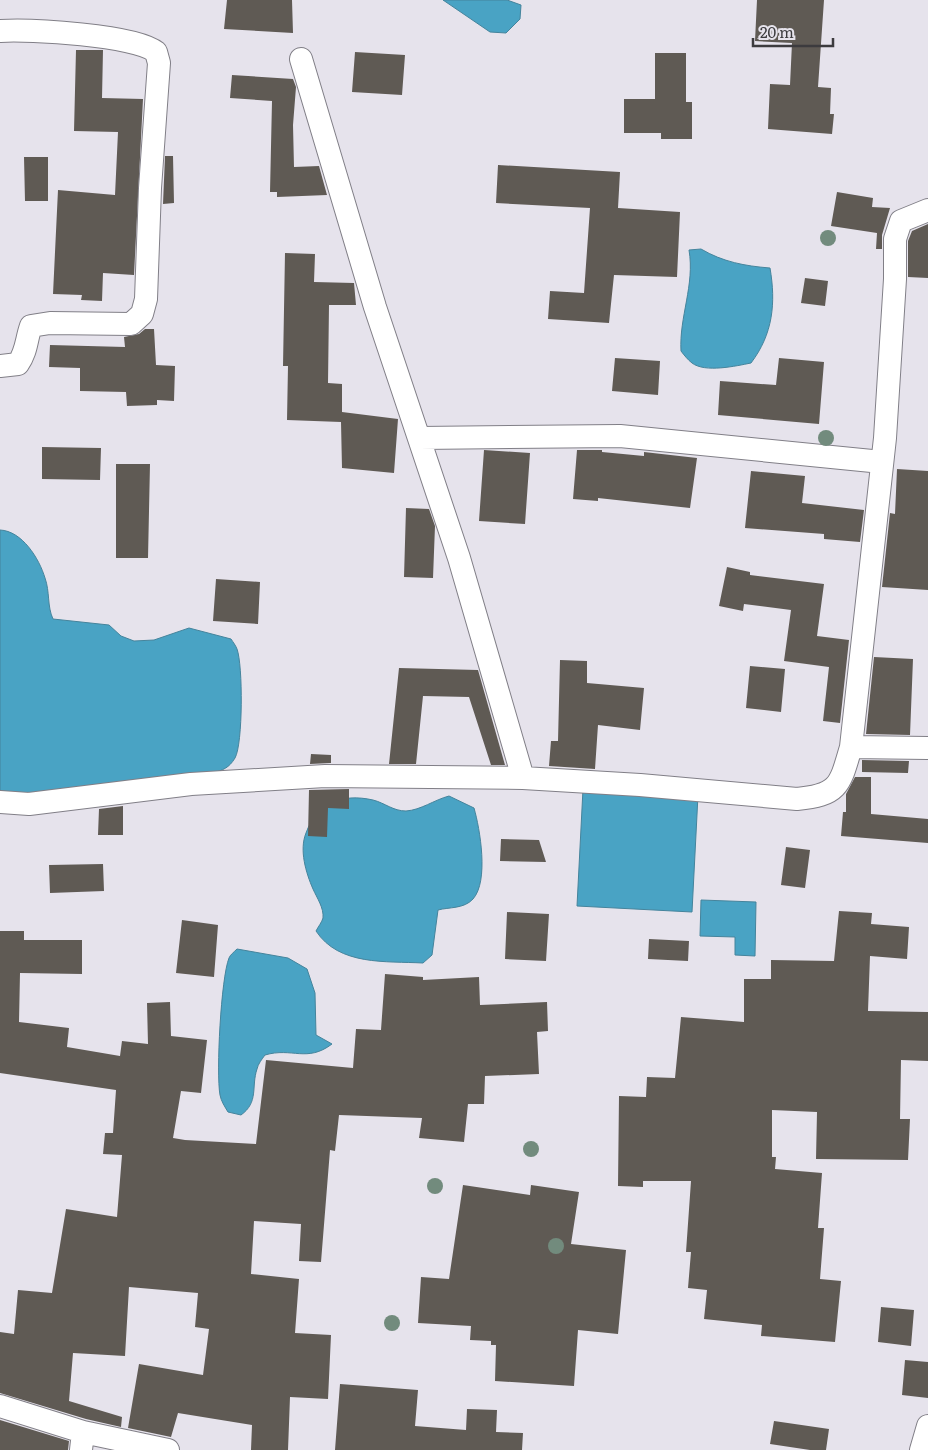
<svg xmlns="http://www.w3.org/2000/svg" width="928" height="1450" viewBox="0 0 928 1450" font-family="Literata,serif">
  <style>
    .water { fill: #49a3c4; stroke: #45849c }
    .building { fill: #5f5a54 }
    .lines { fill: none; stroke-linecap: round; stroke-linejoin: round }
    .street-casing { stroke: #817f87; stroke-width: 24 }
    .street { stroke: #fff; stroke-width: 22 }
    .tree { fill: #728b7d }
  </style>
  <rect width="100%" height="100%" fill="#e6e3ec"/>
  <path class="water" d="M443,0H507L521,5L520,19L506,33L490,32Z
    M701,249C723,262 745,266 770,268C776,303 773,334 751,363C736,366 705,373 692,363C688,360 684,355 681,351C679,317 695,285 689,250Z
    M0,530C22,531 39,558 45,578C50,592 47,606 53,619L109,625L121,636L134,641L154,640L189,628L231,639C233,642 236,646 237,649C243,665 243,744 235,758C229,768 223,770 213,773L34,794L0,791Z
    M583,789L698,795L692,912L577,906Z
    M449,796L474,808C480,829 489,881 473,899C464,909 449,907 438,910L432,955L423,963C386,961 339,966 316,931C318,927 322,922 323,918C324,908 317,898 313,889C306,873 299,850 306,833C317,803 342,793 373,800C385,803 393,811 406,811C421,810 434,800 449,796Z
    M701,900L756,902L755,956L735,955V937L700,936Z
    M237,949L288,958L307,969L315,993L316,1035L332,1044C307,1063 292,1047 265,1055C262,1059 258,1064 257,1069C251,1087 259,1102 241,1115L228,1112C225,1107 221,1101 220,1095C216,1073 221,978 229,958C230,955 234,952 237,949Z"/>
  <path class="building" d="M227,0H292L293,33L224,29Z
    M757,0H824L818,87L831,88L830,114H834L832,134L768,129L770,84L790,85L792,43L755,41Z
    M76,50H103L102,98L143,99L134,275L103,273L102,301L81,300L82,295L53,294L58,190L115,195L118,132L74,131Z
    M355,52L405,55L402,95L352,92Z
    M655,53H686V102H692V139H661V133H624V99H655Z
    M232,75L293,79L296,87L293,125L294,167L319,166L327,195L277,197V192H270L272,101L230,98Z
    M165,156H173L174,203L163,204Z
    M24,157H48V201H25Z
    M498,165L620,172L618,208L680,212L677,277L614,275L609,323L548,319L550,291L584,293L590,208L496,203Z
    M837,192L873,198L872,207L890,208L882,235V249H876L877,233L831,226Z
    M928,224V278L908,277V241L912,231Z
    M285,253L315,254L314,282L354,283L356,305H329L328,383L342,384V412L398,419L394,473L342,468L341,422L287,420L288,366H283Z
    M805,278L828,281L825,306L801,303Z
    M145,329H154L156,365L175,366L174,401L157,400V405L127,406L126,392L80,391V368L49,367L50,345L125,347L124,337L139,334Z
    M615,358L660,361L658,395L612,391Z
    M779,358L824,362L819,424L718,415L720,381L776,385Z
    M42,447L101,448L100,480L42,479Z
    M484,450L530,453L525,524L479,521Z
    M577,450H602V452L644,456V452L697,458L690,508L598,498V501L573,499Z
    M116,464H150L148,558H116Z
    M897,469L928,471V590L882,587L890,513L895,514Z
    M751,471L805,476L802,503L864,510L860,542L824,539V534L745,528Z
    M406,508L429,509L435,526L433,578L404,577Z
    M727,567L750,572V575L824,584L817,636L849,640L840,723L823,721L829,667L784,661L791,610L744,604L743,611L719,606Z
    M216,579L260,582L258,624L213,621Z
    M874,657L913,659L910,735L866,734Z
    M560,660L587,661V683L644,688L640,730L598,725L595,769L549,766L551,741H558Z
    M750,666L785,669L781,712L746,708Z
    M399,668L478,670L505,765H491L469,697L423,696L416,764H389Z
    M311,754L331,755V763L310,764Z
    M862,760L909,761L908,773L862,772Z
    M855,777H871V814L928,819V843L841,836L843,812H846V794Z
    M349,789V809L328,808L327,837L308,836L309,790Z
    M123,806V835H98L99,809Z
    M501,839L539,840L546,862L500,861Z
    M786,847L810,850L805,888L781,885Z
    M103,864L104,891L50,893L49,865Z
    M839,911L872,913L871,924L909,927L907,959L870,956L868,1011L928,1012V1061L901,1060L900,1119H910L908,1160L816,1159L817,1112L772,1110V1157H776L775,1169L822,1173L818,1228H824L820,1279L841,1281L835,1342L761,1336L762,1325L704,1319L707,1290L688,1288L691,1252H686L691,1181H643V1187L618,1186L619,1096L646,1097L647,1077L675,1078L681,1017L744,1022V979H771V960L834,961Z
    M507,912L549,914L546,961L505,959Z
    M182,920L218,925L214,977L176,973Z
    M0,931H24V940H82V974L20,973L19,1022L69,1028L67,1047L120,1056L122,1041L148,1044L147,1003L170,1002L171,1036L207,1040L201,1093L181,1091L173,1138L185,1140L256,1144L266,1060L353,1068L356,1029L381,1030L385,974L423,977V980L479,977L480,1005L547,1002L548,1031L537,1032L539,1074L485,1076L484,1104H468L464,1142L419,1138L422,1118L339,1115L335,1151L330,1150L321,1262L299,1261L301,1224L254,1221L251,1274L299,1279L295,1333L331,1335L328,1399L290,1397L288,1450H251L252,1425L178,1413L171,1437L128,1428L139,1364L203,1375L209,1329L195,1327L198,1293L129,1287L125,1356L73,1353L69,1401L122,1417L121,1427L86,1419L0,1393V1332L14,1334L18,1290L52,1293L66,1209L117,1217L122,1155L103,1154L105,1133H113L116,1090L0,1073Z
    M649,939L689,941L688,961L648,959Z
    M463,1185L530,1195L531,1185L579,1192L571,1244L626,1250L618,1334L578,1330L574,1386L495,1381L496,1345H491V1341L470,1340L471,1326L418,1323L421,1277L449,1279Z
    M881,1307L914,1310L911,1346L878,1342Z
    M905,1360L928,1362V1398L902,1395Z
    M340,1384L418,1390L415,1426L466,1430L467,1409L497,1410L496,1432L523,1433L522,1450H335Z
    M0,1420L69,1441L68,1450H0Z
    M774,1421L829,1429L826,1450H810L770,1444Z"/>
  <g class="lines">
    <g class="street-casing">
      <path id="street" d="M0,31C29,29 136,35 156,52L159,63L150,188L146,299L142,314L131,324L50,323L31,326C26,340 27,351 18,364L0,366
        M301,59L375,307L459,558L523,778
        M420,438L620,436L882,462
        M851,747L928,748
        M0,802L29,804L191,784L325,776L523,778L640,785L797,799C839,795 840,785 851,747L885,438L895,279V239L901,221L928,210
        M0,1406L83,1432
        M81,1450L83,1432L168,1450
        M921,1450L928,1426"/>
    </g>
    <use href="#street" class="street"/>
  </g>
  <g class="tree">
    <circle cx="828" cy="238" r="8"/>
    <circle cx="826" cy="438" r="8"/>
    <circle cx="531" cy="1149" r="8"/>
    <circle cx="435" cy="1186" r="8"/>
    <circle cx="556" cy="1246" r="8"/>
    <circle cx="392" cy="1323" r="8"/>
  </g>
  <path d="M753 38v8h80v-8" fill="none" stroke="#3c3b3e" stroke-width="2.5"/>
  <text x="760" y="38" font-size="15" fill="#3c3b3e" stroke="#e6e3ec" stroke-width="4" paint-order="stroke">20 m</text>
</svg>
